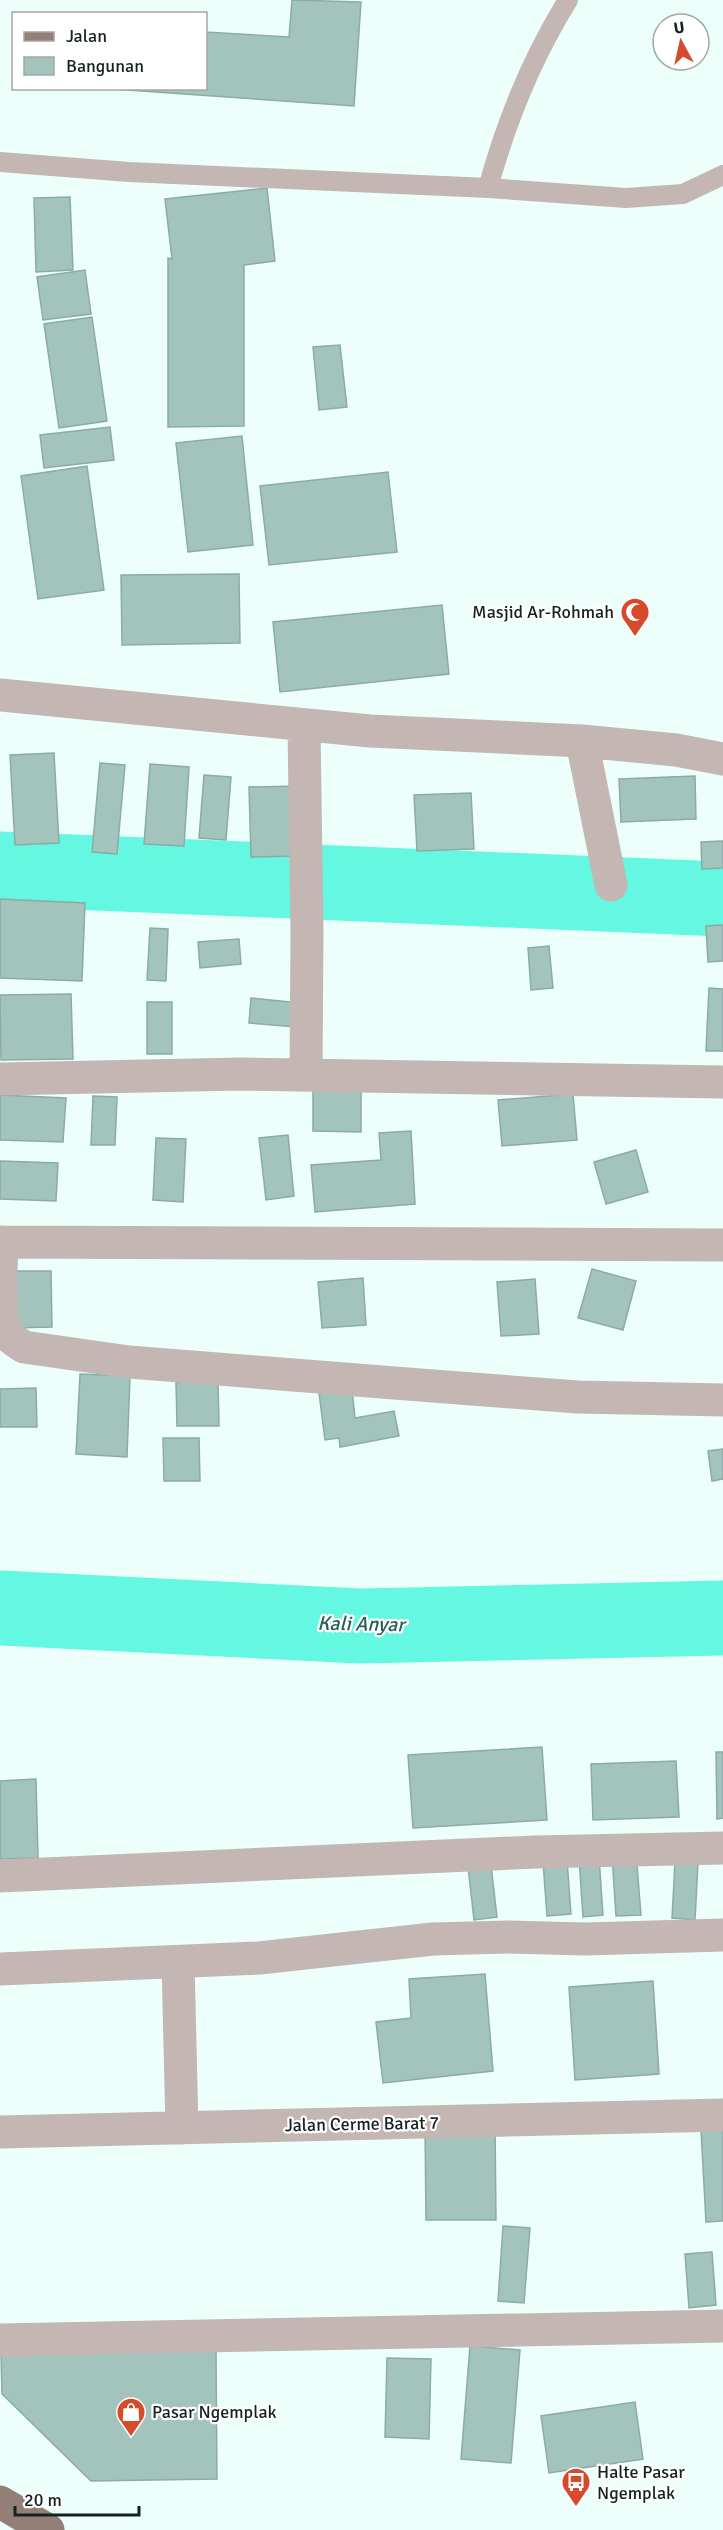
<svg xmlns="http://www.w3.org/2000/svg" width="723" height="2530" viewBox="0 0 723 2530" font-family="Signika,sans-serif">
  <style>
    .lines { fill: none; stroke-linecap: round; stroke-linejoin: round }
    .river { stroke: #64f7e2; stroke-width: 75 }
    .building { fill: #a3c3bd; stroke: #8caba5; stroke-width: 1.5 }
    .service { stroke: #c3b6b3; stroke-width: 20 }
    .minor { stroke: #c3b6b3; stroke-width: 33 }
    .primary { stroke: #947e78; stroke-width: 33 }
    .labels { text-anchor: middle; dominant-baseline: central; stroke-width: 4.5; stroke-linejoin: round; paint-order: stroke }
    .poi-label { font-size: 18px; fill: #162220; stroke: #fff; text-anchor: start }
    .street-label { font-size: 18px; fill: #162220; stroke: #fff }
    .water-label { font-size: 20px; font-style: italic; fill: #256158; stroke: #fff }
  </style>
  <rect width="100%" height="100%" fill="#ecfffb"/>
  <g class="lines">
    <path class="river" d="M0,869L723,899
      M0,1608L360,1626L723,1618"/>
  </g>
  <path class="building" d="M292,0L361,2L354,106L98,88H206V32L289,37Z
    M267,188L275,261L244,265V426L168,427V258L172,259L165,199Z
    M70,197L73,270L36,272L34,198Z
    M85,270L91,314L43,320L37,277Z
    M92,317L107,421L59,428L44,324Z
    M340,345L347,407L319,410L313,347Z
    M110,427L114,460L44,468L40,435Z
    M242,436L253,545L188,552L176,443Z
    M87,466L104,590L38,599L21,476Z
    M388,472L397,552L269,565L260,486Z
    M239,574L240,643L122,645L121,575Z
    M442,605L449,674L280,692L273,622Z
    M54,753L59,843L15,845L10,755Z
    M100,763L125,765L117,854L92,852Z
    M150,764L189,767L184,846L144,844Z
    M204,775L231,777L226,840L199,838Z
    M695,776L696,819L621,822L619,779Z
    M296,786V856L251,857L249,787Z
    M471,793L474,849L417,851L414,795Z
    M723,841V868L702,869L701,842Z
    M0,899L85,903L82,981L0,978Z
    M723,925V961L708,962L706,926Z
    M150,928L168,929L166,981L147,980Z
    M239,939L241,964L200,968L198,942Z
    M549,946L553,988L531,990L528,948Z
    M709,988L723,989V1051H706Z
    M71,994L73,1059L1,1060L0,995Z
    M251,998L299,1003L296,1027L249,1023Z
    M147,1002H172V1054H147Z
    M313,1091H361V1132L313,1131Z
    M573,1094L577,1140L502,1146L498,1100Z
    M0,1095L66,1098L63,1142L0,1140Z
    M93,1096L117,1097L115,1145H91Z
    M411,1131L415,1204L315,1212L311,1165L381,1160L379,1133Z
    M288,1135L294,1196L266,1200L259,1138Z
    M156,1138L186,1139L183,1202L153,1200Z
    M636,1150L648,1192L606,1204L594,1162Z
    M0,1161L58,1163L56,1201L0,1199Z
    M592,1269L636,1281L623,1330L578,1318Z
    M12,1271H51L52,1327L13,1328Z
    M363,1278L366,1325L322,1328L318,1282Z
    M535,1279L539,1334L501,1336L497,1282Z
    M80,1374L130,1376L127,1457L76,1454Z
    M218,1381L219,1426H177L176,1382Z
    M36,1388L37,1427H0V1389Z
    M352,1389L355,1418L394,1411L399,1436L340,1447L339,1438L325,1440L319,1393Z
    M163,1438H199L200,1481H164Z
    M723,1449V1479L712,1481L708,1451Z
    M542,1747L547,1820L413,1828L408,1755Z
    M716,1752H723V1818L717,1819Z
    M676,1761L679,1817L593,1820L591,1764Z
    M36,1779L38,1858L0,1859V1781Z
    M636,1853L641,1915L616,1916L612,1855Z
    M599,1857L603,1915L583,1917L579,1858Z
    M567,1860L571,1914L547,1916L543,1862Z
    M675,1862L698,1863L695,1920L672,1918Z
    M491,1865L497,1917L474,1920L468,1867Z
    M485,1974L493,2071L383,2083L376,2022L411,2018L409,1979Z
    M653,1981L659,2074L575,2080L569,1987Z
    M495,2124L496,2220H426L425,2125Z
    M723,2129V2221L706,2222L701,2130Z
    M503,2226L530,2228L524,2303L498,2301Z
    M712,2252L716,2305L689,2308L685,2254Z
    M470,2346L520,2350L511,2463L461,2459Z
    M216,2350L217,2479L91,2481L2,2394L1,2353Z
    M387,2358L431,2359L429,2439L385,2437Z
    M635,2402L643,2459L549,2473L541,2416Z"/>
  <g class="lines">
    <path class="service" d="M0,162L129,172L488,188L626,198L683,194L723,175
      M488,188C506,122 532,58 568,0"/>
    <path class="minor" d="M0,695L370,731L582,741L676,750L723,759
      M304,726L307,933L306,1075
      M582,741L611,885
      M0,1079L241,1074L723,1082
      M0,1242L723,1245
      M2,1242C1,1262 0,1310 4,1328C8,1337 16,1342 24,1347L129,1362L420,1385L578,1397L723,1400
      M0,1876L535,1852L723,1848
      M178,1962L182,2128
      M0,1969L259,1958L433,1939L508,1937L585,1939L723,1935
      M0,2132L723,2115
      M0,2340L723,2326"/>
    <path class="primary" d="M0,2502L48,2530"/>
  </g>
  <defs>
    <g id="mosque-pin" transform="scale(1.5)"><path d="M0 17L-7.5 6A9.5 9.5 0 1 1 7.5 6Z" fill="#d64b2c" stroke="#fff"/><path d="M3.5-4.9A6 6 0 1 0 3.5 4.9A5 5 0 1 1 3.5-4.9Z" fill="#fff"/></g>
    <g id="shop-pin" transform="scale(1.5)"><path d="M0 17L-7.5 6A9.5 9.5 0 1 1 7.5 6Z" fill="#d64b2c" stroke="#fff"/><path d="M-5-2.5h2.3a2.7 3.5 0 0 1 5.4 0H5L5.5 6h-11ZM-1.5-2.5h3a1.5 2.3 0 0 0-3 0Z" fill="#fff"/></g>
    <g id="bus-pin" transform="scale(1.5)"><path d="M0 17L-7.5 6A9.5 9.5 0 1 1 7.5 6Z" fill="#d64b2c" stroke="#fff"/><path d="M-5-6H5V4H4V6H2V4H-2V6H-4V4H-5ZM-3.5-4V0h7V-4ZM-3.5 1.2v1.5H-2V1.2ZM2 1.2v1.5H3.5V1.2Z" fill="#fff"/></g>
  </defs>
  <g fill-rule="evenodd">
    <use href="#mosque-pin" x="635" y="612"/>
    <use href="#shop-pin" x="131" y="2412"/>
    <use href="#bus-pin" x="576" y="2482"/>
  </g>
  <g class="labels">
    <g class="poi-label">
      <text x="614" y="612" text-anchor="end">Masjid Ar-Rohmah</text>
      <text x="152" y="2412">Pasar Ngemplak</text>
      <text x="597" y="2472">Halte Pasar<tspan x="597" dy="21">Ngemplak</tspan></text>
    </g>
    <g class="street-label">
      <text transform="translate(362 2124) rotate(-1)">Jalan Cerme Barat 7</text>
    </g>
    <g class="water-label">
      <text transform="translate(361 1624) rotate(1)">Kali Anyar</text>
    </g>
  </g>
  <rect x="12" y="12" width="195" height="78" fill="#ffffff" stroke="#a2a7a6" stroke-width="1.5"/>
  <rect x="24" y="32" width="30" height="9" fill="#947e78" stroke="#a2a7a6" stroke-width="1.5"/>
  <text x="66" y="42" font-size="18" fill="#162220">Jalan</text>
  <rect x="24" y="57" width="30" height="18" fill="#a3c3bd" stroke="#a2a7a6" stroke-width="1.5"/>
  <text x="66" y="72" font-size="18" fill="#162220">Bangunan</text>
  <g transform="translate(681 42) rotate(352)"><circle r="28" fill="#ffffff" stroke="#a2a7a6" stroke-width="1.5"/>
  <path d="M0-4.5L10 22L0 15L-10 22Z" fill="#d64b2c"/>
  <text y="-9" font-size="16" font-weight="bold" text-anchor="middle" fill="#162220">U</text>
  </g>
  <path d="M15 2506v9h124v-9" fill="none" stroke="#162220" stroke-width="3"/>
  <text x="24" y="2506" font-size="18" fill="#162220" stroke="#ffffff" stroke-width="4.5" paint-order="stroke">20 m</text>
</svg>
